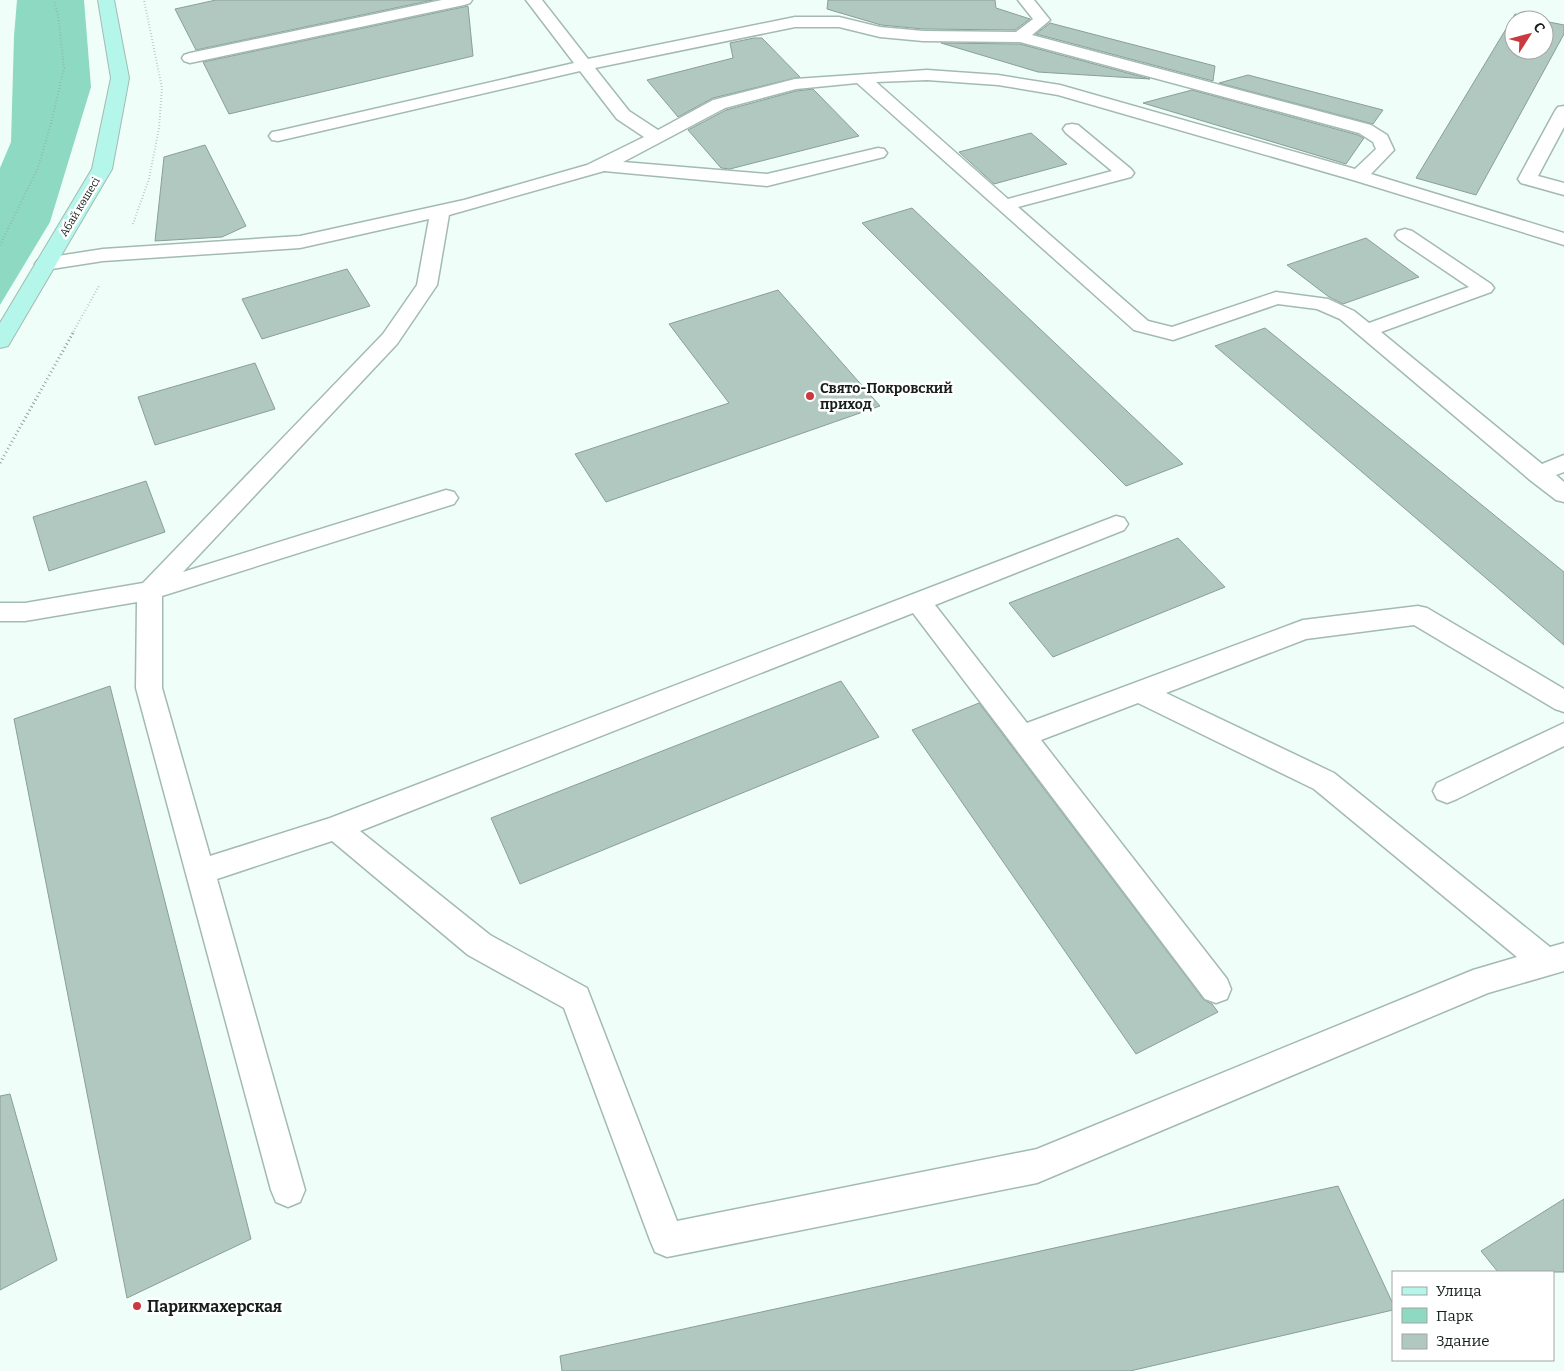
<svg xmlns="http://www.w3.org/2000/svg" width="1564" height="1371" viewBox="0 0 1564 1371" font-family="Bitter,serif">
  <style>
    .green { fill: #8ed9c2 }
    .building { fill: #b0c8c0; stroke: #899f97 }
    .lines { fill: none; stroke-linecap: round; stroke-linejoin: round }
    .lane-casing { stroke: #a3bab2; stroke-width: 3 }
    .secondary-casing { stroke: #a3bab2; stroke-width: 2 }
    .path-far1 { stroke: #95a19d; stroke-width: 2; stroke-dasharray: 0.5 2.5; stroke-linecap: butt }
    .path { stroke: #95a19d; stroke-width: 3; stroke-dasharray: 1 3; stroke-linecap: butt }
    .lane { fill: #fff; fill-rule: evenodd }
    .secondary { fill: #b4f7ea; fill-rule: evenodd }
    .poi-dot { fill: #c9393f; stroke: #fff; stroke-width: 2 }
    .labels { text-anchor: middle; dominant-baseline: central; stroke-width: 5; stroke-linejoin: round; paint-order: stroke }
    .far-street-label { font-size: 11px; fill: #161f1c; stroke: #fff }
    .poi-label { font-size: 14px; font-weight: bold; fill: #161f1c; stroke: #fff; text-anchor: start }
    .near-poi-label { font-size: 16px; font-weight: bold; fill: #161f1c; stroke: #fff; text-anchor: start }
  </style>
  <rect width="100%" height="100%" fill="#f0fef9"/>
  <path class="green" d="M17,0H84L91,87L50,222L0,305V168L11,142L14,36Z"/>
  <path class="building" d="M216,0H433L196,50L175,9Z
    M828,0H995L996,8L1030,19L1015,30L923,29L881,25L827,9Z
    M468,6L473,56L229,114L203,62Z
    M1515,14L1542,20H1514V50H1544V21L1564,25V34L1476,195L1416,178Z
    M1050,23L1215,66L1213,81L1036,34Z
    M754,38H762L800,77L713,98L678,117L647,80L733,58L730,43Z
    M941,43L1020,44L1150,79L1038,72Z
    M1248,75L1383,110L1373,124L1219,83Z
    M813,89L859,136L730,169L721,168L688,130L726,110L796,91Z
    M1192,90L1358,135L1364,138L1346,164L1143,103Z
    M1031,133L1067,164L994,184L959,152Z
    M205,145L246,226L222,237L155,241L164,157Z
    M912,208L1183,464L1126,486L862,223Z
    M1366,238L1419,277L1343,304L1329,297L1287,265Z
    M347,269L370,306L262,339L242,299Z
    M778,290L880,406L606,502L575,454L729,403L669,324Z
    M1265,328L1564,572V645L1215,346Z
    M255,363L275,409L155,445L138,397Z
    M146,481L165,532L49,571L33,517Z
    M1178,538L1225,587L1053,657L1009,603Z
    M841,681L879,737L520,884L491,818Z
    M110,686L251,1239L127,1298L14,719Z
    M979,703L1204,1000L1212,1004L1218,1012L1136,1054L912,730Z
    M10,1094L57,1260L0,1290V1096Z
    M1338,1186L1393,1304V1310L1130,1371H562L560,1356Z
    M1564,1199V1272H1498L1481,1251Z"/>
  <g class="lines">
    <g class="lane-casing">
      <path id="lane" d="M442,0H472L470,3L464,5L190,63L184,61L182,58L184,55L190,53Z
        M526,0H542L588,59L795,17H839L880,27L923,31L1016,32L1033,19L1018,0H1034L1050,20L1032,35L1371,125L1387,135L1394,150L1371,174L1564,233V245L1353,180L1058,95L998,85L927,80L876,82L1008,199L1112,171L1066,133L1063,129L1066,125L1072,124L1078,125L1131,169L1134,173L1131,177L1018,207L1148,321L1172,327L1276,292L1328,299L1354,311L1369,323L1469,287L1398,239L1395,235L1398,231L1405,229L1412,231L1491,284L1494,288L1491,292L1381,332L1542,464L1564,455V472L1556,475L1564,482V502L1556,500L1530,480L1340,319L1317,309L1278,304L1173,340L1134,330L857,83L796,89L725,108L623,162L767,174L878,148L884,149L887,153L884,157L767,186L604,171L449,215L437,285L397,344L183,572L446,490L454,492L458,498L454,504L162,596V688L210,856L330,818L1116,516L1124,518L1128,524L1124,530L935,605L1027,723L1303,620L1418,606L1427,608L1564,689V712L1555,709L1414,625L1306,639L1166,693L1334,773L1550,947L1564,943V971L1488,993L1037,1183L667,1257L655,1252L650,1240L564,1008L468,955L332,841L217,879L305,1190L300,1202L288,1207L276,1202L271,1190L136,688L137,602L25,621H0V603H25L143,583L383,334L417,285L429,219L300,248L103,261L45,270L38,268L35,264L38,260L45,258L103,249L300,236L464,200L587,165L644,137L617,119L580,71L278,141L272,140L269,136L272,132L278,131L574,63ZM795,27H839L880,37L923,41L1020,42L1359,133L1373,142L1376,149L1355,169L1060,85L998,75L927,70L795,79L713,100L658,130L629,111L595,68ZM913,613L1205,999L1216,1003L1227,999L1231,989L1227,979L1041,740L1138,703L1314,789L1517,957L1473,970L1037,1149L677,1221L587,988L490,935L360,831Z
        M1564,106V127L1538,176L1564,183V195L1521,183L1518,179L1555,111L1558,107Z
        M1564,723V746L1457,799L1447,803L1437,799L1433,791L1437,783Z"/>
    </g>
    <g class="secondary-casing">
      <path id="secondary" d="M98,0H114L129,78L112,169L11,341L8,346L0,348V323L92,169L111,78Z"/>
    </g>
    <path class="path-far1" d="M133,224L149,179L159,128L162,88L144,0
      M0,245L37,170L51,124L64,68L58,15L54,0
      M72,334L99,286"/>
    <path class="path" d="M0,463L73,333"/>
    <use href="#lane" class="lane"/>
    <use href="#secondary" class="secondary"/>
  </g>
  <g class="poi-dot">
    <circle cx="810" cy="396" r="5"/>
    <circle cx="137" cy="1306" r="5"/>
  </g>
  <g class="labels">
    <g class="far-street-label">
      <text transform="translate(80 207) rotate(-59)">Абай көшесі</text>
    </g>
    <g class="poi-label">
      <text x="820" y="388">Свято-Покровский<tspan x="820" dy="16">приход</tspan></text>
    </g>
    <g class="near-poi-label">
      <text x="147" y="1306">Парикмахерская</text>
    </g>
  </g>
  <rect x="1392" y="1271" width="162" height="90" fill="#ffffff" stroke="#a2a5a4"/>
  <rect x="1402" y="1287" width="25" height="8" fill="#b4f7ea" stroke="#a2a5a4"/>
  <text x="1436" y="1296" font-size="15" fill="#161f1c">Улица</text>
  <rect x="1402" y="1308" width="25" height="15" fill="#8ed9c2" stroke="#a2a5a4"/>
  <text x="1436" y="1321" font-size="15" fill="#161f1c">Парк</text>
  <rect x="1402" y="1334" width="25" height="15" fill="#b0c8c0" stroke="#a2a5a4"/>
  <text x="1436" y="1346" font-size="15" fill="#161f1c">Здание</text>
  <g transform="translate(1529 35) rotate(54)"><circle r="24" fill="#ffffff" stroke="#a2a5a4"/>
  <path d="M0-4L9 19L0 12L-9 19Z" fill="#c9393f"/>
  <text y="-8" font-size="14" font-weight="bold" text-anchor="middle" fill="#161f1c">С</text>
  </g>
</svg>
